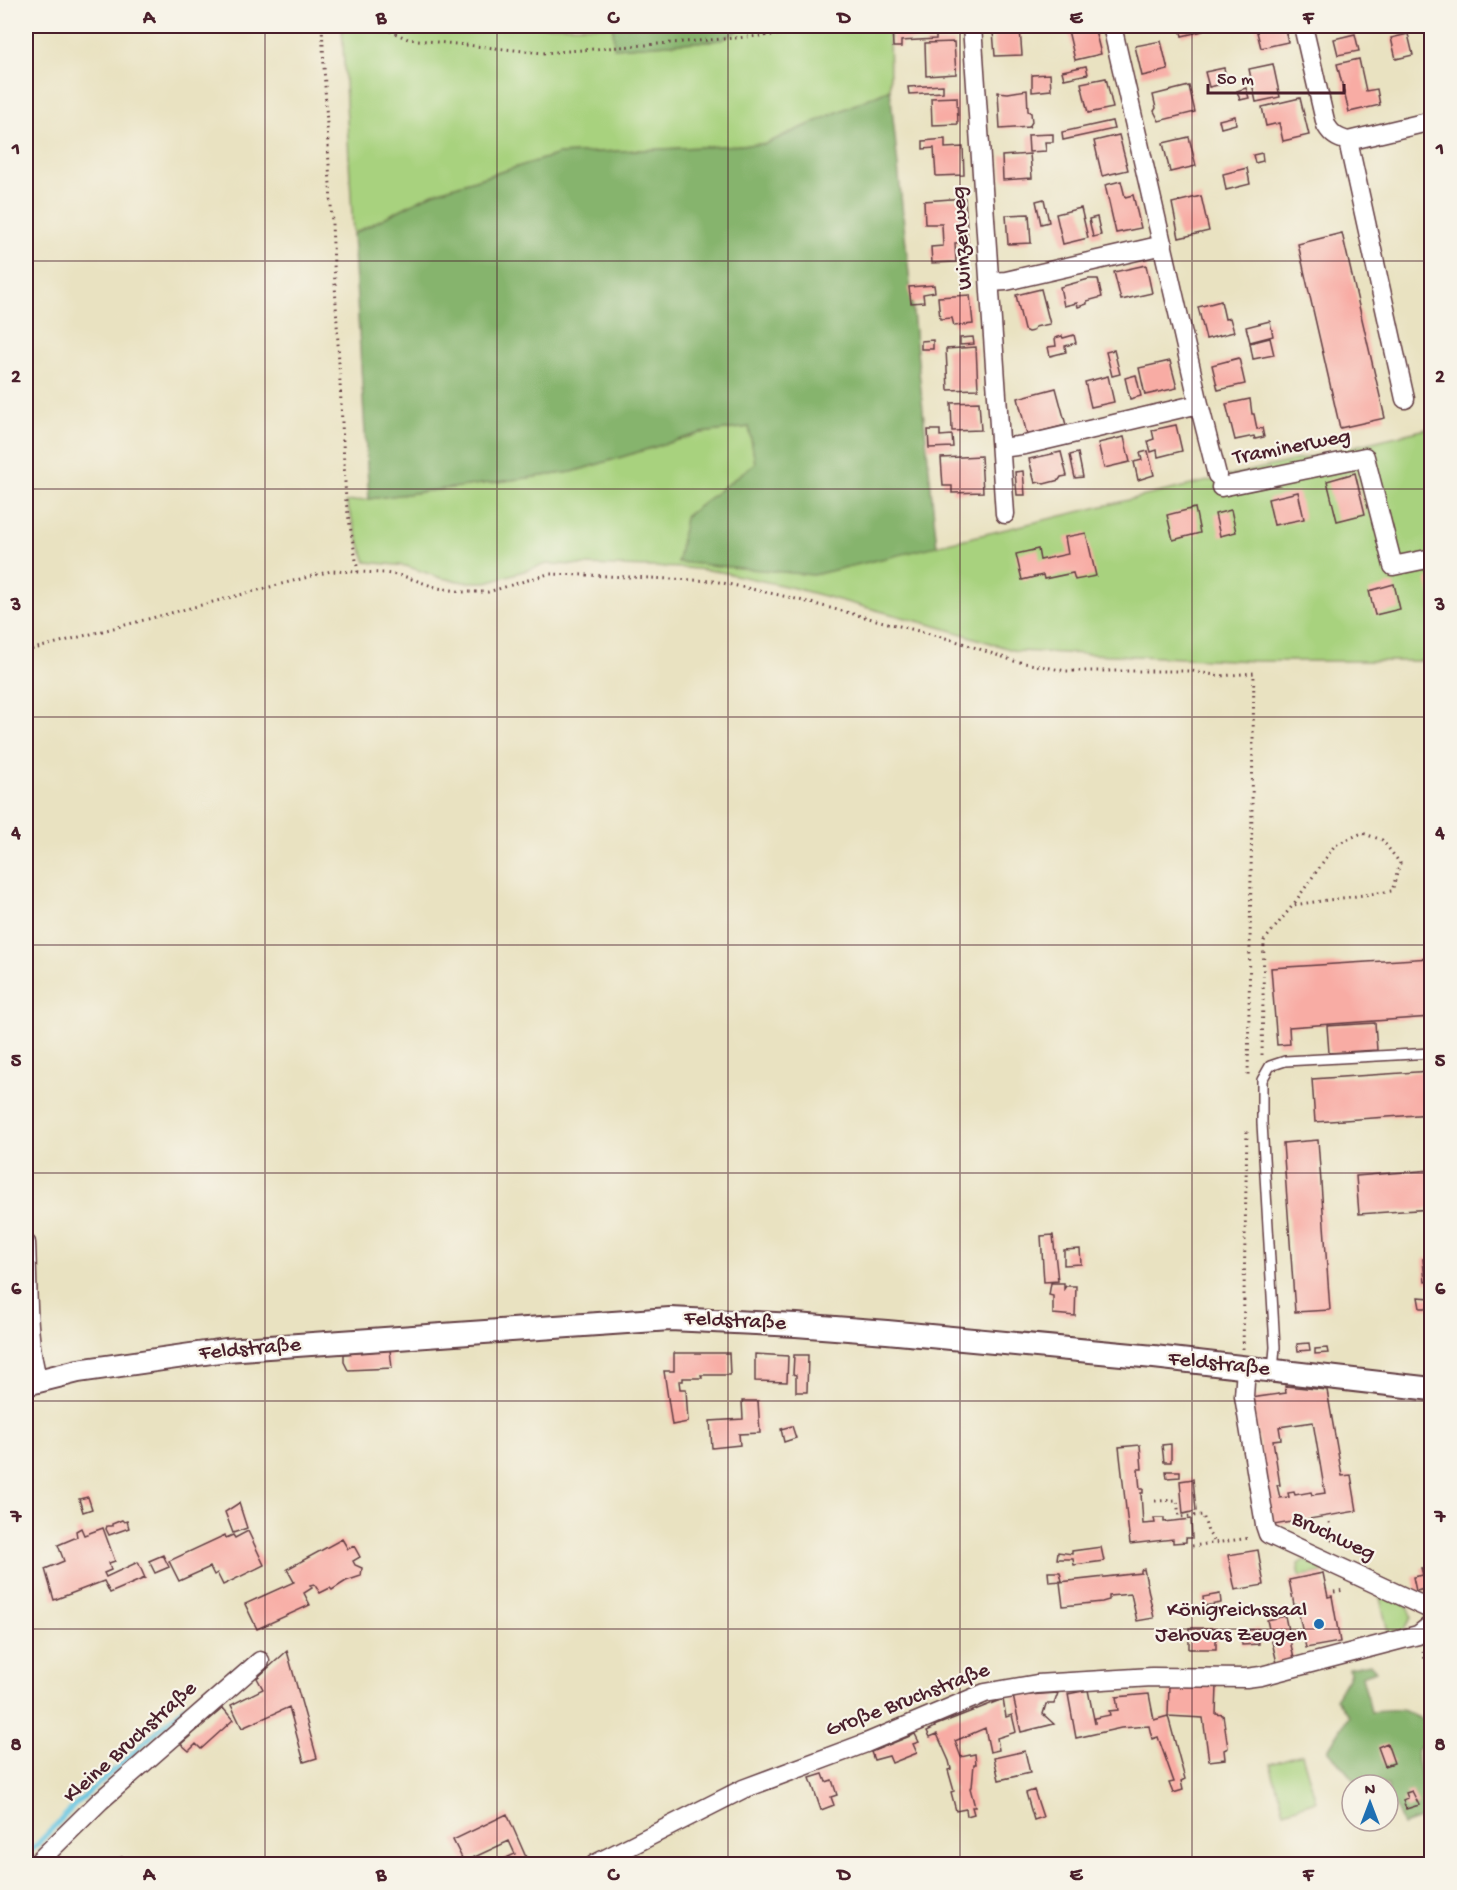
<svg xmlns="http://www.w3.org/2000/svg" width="1457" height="1890" viewBox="0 0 1457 1890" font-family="'Gochi Hand',sans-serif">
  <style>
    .green { fill: #a8d27e; stroke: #797854; stroke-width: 1.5 }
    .forest { fill: #86b46d; stroke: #686a4c; stroke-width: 1.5 }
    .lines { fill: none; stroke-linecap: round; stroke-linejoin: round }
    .stream { stroke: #64c5e2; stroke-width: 5 }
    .building { fill: #f8aca4; fill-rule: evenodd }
    .service-casing { stroke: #623c42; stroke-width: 12 }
    .minor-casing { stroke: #623c42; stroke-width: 21 }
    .tertiary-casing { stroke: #623c42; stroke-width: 26 }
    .path { stroke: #623c42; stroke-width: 3; stroke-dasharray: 1.5 4.5; stroke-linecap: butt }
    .service { stroke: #fff; stroke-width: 9 }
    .minor { stroke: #fff; stroke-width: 18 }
    .tertiary { stroke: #fff; stroke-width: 22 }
    .grid { fill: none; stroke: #4a1f2b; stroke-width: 1.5; stroke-opacity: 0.55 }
    .poi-dot { fill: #1f6fb2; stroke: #f7f3e8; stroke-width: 2 }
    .labels { text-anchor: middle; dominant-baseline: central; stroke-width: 4.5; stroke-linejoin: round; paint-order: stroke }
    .street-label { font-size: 22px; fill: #4a1f2b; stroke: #f7f3e8 }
    .poi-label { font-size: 22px; fill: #4a1f2b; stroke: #f7f3e8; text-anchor: end }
    .neatline { fill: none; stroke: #4a1f2b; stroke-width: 2 }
    .grid-label { font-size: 20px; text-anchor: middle; font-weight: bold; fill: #4a1f2b }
  </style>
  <rect width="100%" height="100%" fill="#f7f3e8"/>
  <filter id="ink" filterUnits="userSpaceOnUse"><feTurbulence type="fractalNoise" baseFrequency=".0167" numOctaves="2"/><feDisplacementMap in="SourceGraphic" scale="12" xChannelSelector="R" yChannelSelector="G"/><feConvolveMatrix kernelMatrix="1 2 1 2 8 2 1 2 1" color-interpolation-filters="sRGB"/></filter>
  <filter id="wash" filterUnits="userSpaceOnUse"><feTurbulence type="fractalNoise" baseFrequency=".008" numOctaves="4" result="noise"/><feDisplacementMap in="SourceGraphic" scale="24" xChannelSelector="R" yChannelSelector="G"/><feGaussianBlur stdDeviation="1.35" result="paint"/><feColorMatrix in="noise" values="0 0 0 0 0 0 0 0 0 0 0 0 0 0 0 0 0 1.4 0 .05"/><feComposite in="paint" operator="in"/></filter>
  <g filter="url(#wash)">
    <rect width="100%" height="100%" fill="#e9e2c1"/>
    <path class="green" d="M342,26H613L615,48L722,40L745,26H889L890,89L765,144L559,154L433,193L353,234Z
      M750,427L755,463L685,517L813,575L1431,428V661H1256L1016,651L943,628L790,587L716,571L686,568L547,564L487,582H464L441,578L406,566L366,562L346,502L572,472L701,433Z
      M1304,1560L1329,1571L1300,1576L1298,1564Z
      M1379,1594C1394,1599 1410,1601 1412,1618L1400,1634L1389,1636Z
      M1302,1754L1316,1801L1284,1811L1270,1764Z"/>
    <path class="forest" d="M613,26H745L722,40L614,48Z
      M890,89L937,546L813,575L678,562L685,517L755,463L749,427L701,433L572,472L369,499L353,234L433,193L559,154L765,144Z
      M1370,1664L1376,1671L1362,1676L1371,1712L1403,1710L1431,1724L1427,1743L1417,1749C1414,1773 1431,1791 1431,1815L1403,1825L1395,1805L1388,1803V1785H1358L1328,1750L1349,1716L1336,1698L1350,1674L1349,1668Z"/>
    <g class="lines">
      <path class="stream" d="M26,1856L74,1806L184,1707"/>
    </g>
    <g id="blocks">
      <path class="building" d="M892,26H912V32L936,31V39L901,41V47H893Z
        M1067,26H1094L1101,54L1075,60Z
        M1190,26H1202L1203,31L1182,36L1180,28Z
        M1252,26H1284L1288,42L1261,48L1256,28Z
        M1020,29L1022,55L995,56L993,31Z
        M1355,34L1359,51L1338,55L1334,39Z
        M1408,34L1413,55L1396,59L1391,38Z
        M1161,41L1168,70L1142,76L1135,46Z
        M954,42L956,74L926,76L925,43Z
        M1359,59L1366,91L1377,89L1380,105L1349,112L1337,64Z
        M1273,64L1280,97L1256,102L1249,69Z
        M1086,66L1088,74L1064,79L1062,71Z
        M1224,68L1227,83L1209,87L1205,72Z
        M1050,74L1051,90L1032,92V75Z
        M1106,78L1113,108L1088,113L1081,83Z
        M943,85V92L909,94L908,87Z
        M1189,86L1195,112L1159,121L1154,111L1156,108L1153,95Z
        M1246,88L1249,98L1240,100L1237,91Z
        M1027,90L1028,111L1031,113L1032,122L1029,127L1000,129L998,92L1008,93Z
        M957,97L958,124L932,125L931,98Z
        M1300,98L1309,135L1283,141L1279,123L1266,126L1262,107Z
        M1235,116L1236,124L1221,128L1219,120Z
        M1112,121L1114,129L1063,140L1062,132Z
        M1053,134V142H1045L1046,151L1029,152L1028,135Z
        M1119,135L1128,170L1102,176L1094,141Z
        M1189,137L1196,166L1170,172L1163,143Z
        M945,139V148L963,147L964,175L936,176L934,148L923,149V141Z
        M1262,153L1263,161L1255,163L1253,155Z
        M1030,154L1032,178L1003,180L1002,156Z
        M1247,168L1250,184L1226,190L1223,174Z
        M1121,181L1125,197L1133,195L1141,228L1116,233L1105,185Z
        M1201,196L1209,231L1179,238L1172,203Z
        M965,198L968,242L955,243L956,262L932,263L931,247L943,246L942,224H925L924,201Z
        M1044,199L1049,222L1041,224L1036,201Z
        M1081,208L1088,238L1063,244L1056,214Z
        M1029,214L1031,243L1008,244L1006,215Z
        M1097,217L1101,235L1093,237L1089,219Z
        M1342,233L1385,418L1340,428L1298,244Z
        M1146,265L1152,293L1121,300L1114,272Z
        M1089,279H1098L1102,297L1087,301V304L1078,307L1077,303L1064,306L1060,287Z
        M934,285L935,292L923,294L924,302L911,303L909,287Z
        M1041,289L1050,324L1035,327L1033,331L1028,332L1024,330L1016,295Z
        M970,295L973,324L954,326L952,318L940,319L938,297Z
        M1221,301L1225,319L1230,318L1234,332L1206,339L1198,307Z
        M1270,321L1273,336L1250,342L1246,327Z
        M1074,335L1076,343L1065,346L1066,352L1050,356L1048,347L1056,346L1055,338L1062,336L1063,338Z
        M973,337L974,344L960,345V338Z
        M1270,338L1274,355L1253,359L1250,343Z
        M933,340V349H921V341Z
        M976,347L978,389L948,390L946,349Z
        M1114,350L1120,374L1112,376L1106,352Z
        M1239,358L1245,384L1218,390L1212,365Z
        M1170,361L1177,388L1145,395L1139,368Z
        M1136,375L1141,396L1130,399L1125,378Z
        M1108,376L1114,402L1091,407L1085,382Z
        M1056,388L1066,425L1027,435L1018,398Z
        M1250,399L1252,414H1254L1257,429L1262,428L1264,437L1255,439L1254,436L1235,440L1226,404Z
        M979,402L981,430L952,431L951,403Z
        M1176,425L1182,451L1158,457L1157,450L1151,452L1148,441L1154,439L1152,430Z
        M928,430H940V436L952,435L953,447L929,448Z
        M1124,437L1130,462L1104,468L1098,443Z
        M1148,451L1154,475L1138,480L1134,462L1142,460L1140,453Z
        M1061,452L1067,476L1061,477L1059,480L1044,484L1040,482L1035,483L1029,459Z
        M1078,453L1083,477L1075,478L1070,455Z
        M981,456L983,492L952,493V486H943L941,458Z
        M1023,471L1025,495H1017L1015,472Z
        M1355,473L1365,514L1337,521L1327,481Z
        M1298,492L1304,519L1274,525L1268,499Z
        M1195,508L1200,533L1173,540L1167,515Z
        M1231,510L1236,532L1220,536L1215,514Z
        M1086,533L1096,576L1075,580L1073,573L1044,579L1043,575L1022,580L1016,554L1038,549L1040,560L1068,554L1065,537Z
        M1431,578V597L1426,579Z
        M1394,584L1400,609L1375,615L1369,591Z
        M1431,958V1017L1289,1027L1290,1044L1277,1045L1271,968Z
        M1375,1023L1377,1050L1329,1053L1327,1026Z
        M1431,1071V1114L1315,1122L1312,1079Z
        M1318,1140L1330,1310L1295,1312L1283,1143Z
        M1431,1170V1209L1359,1214L1356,1176Z
        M1053,1235L1058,1281L1044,1282L1041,1236Z
        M1080,1249L1081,1264L1064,1265V1250Z
        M1431,1258V1281L1425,1282L1423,1259Z
        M1051,1283H1064V1289L1066,1286H1076L1075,1316L1053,1314V1296L1049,1295Z
        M1418,1297L1431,1298V1308H1420Z
        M1309,1343L1310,1350L1298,1351L1297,1344Z
        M1327,1348L1328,1353L1315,1354V1349Z
        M390,1350L392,1368L348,1370L344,1362V1354Z
        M674,1353H729L730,1375H701L702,1378H683V1381H679L680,1389H686L688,1422L672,1425L664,1371H674Z
        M755,1354L788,1356L787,1382L755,1381Z
        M794,1355H808L807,1392H796V1375L793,1374Z
        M1285,1386L1327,1390L1342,1476L1351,1475L1357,1511L1274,1525L1251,1398L1286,1393ZM1313,1422L1325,1493L1312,1495L1311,1492L1295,1495L1294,1492L1288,1493L1289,1497L1280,1498L1277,1485H1280L1273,1440L1281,1439L1279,1427Z
        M742,1401H758L760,1433L739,1434L740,1445L712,1448L710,1421L743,1419Z
        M792,1426L796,1438L784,1442L781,1429Z
        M1171,1444V1462H1164L1162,1445Z
        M1140,1445L1142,1469H1138L1140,1489H1143V1493H1141L1143,1524L1155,1523L1154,1518H1164V1522L1191,1519L1192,1538H1186V1542L1173,1543V1539L1130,1544L1119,1447Z
        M1166,1471H1180V1477L1167,1478Z
        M1193,1479L1196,1511L1183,1514L1180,1481Z
        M88,1497L92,1509L83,1512L79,1499Z
        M239,1503L247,1528L233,1533L225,1512Z
        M122,1520L124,1522L127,1521L129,1528L109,1535L106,1529L107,1526H112V1524Z
        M81,1528L84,1535L103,1528L115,1561L109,1563L111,1570L104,1573L106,1577L138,1562L145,1578L110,1593L104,1581L54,1600L45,1569L64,1561L58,1545L77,1537L76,1531Z
        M248,1531L264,1565L223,1585L217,1573L214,1575L210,1567L179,1581L169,1561L225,1535L226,1538L233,1535L235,1538Z
        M342,1539L348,1549L354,1546L360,1557L353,1561L355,1565L362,1568L361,1576L346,1581L332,1590L330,1588L320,1593L314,1584L310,1585L312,1588L304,1593L310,1605L257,1629L245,1604L294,1582L287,1569Z
        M1101,1547L1104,1561L1074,1565L1073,1559H1057L1058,1552L1072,1554V1551Z
        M1258,1550L1264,1585L1235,1590L1228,1555Z
        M163,1555L169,1567L155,1573L149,1561Z
        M1431,1567V1594L1426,1595L1425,1589L1416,1591L1413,1577L1423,1575L1421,1568Z
        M1144,1569L1154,1618L1137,1621L1131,1594L1109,1596V1600L1102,1602L1063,1606L1060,1582L1141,1573V1570Z
        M1048,1572H1060L1062,1581L1049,1582Z
        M1323,1573L1328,1597L1332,1596L1340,1642L1306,1648L1297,1605H1294L1289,1580Z
        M1220,1594L1221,1603L1204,1606L1203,1597Z
        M1285,1616L1294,1659L1277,1663L1267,1620Z
        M1189,1628H1216V1649H1189Z
        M1258,1629L1259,1644L1242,1645L1241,1631Z
        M287,1651L317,1758L304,1762L289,1707L242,1728L231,1705L263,1689L257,1678Z
        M1169,1685L1217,1686L1216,1714L1223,1715L1228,1748L1224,1750L1225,1759L1209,1761L1203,1718L1168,1716Z
        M1088,1690L1095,1724V1718L1110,1715L1109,1711L1118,1710L1116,1697L1149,1694L1154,1720L1168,1716L1185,1779L1181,1781L1183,1790L1173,1793L1169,1783L1174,1782L1158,1737L1152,1739L1149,1726L1121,1728L1076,1738L1068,1694Z
        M1058,1693L1054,1704H1046L1043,1714L1054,1724L1021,1732L1013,1696Z
        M1003,1699L1006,1717L1012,1715L1016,1732L997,1738L999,1750L990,1752L985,1728L955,1741L961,1757L975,1754L976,1764H974L972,1787L970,1788L975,1807H972L974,1814L967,1816L966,1809L956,1811L951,1792L954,1791L948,1770L951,1769L949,1761L937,1734L930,1737L927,1731L935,1727L934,1726Z
        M223,1708L233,1720L201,1749L196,1744L189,1751L181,1744Z
        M915,1734L919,1742L913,1744L917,1753L892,1763L889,1756L874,1760L871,1752Z
        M1387,1743L1394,1763L1385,1766L1378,1747Z
        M1025,1751L1030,1773L999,1780L994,1758Z
        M823,1774L826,1782L832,1780L837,1795L831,1797L834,1805L821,1810L810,1778Z
        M1034,1790L1043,1817L1034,1820L1026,1793Z
        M1412,1791L1419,1805L1406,1809L1403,1800L1408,1798L1406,1793Z
        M507,1814L529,1864H493L515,1854L509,1841L464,1862L453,1840Z
        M122,1857L125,1864H101Z"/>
    </g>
  </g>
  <g filter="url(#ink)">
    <use href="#blocks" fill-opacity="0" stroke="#623c42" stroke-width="1.5"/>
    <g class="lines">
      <g class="service-casing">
        <path id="service" d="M1273,1371L1275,1347L1262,1123V1080L1270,1066L1285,1061L1432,1053"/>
      </g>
      <g class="minor-casing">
        <path id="minor" d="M972,26L1005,514
          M1303,26L1326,125C1332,135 1337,138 1348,141L1432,121
          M1348,141L1405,399
          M990,282L1006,281L1163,245
          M1199,404L1217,475
          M1001,448L1025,445L1199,404L1112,26
          M1221,487L1365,457L1393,566L1432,558
          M26,1243C28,1285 26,1342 38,1381
          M1246,1368L1244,1396L1265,1525L1268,1534L1432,1610
          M36,1864L100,1801L260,1661
          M595,1864L743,1789L866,1743L985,1693L1037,1684L1152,1677L1246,1678L1261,1676L1418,1635L1432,1624"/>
      </g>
      <g class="tertiary-casing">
        <path id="tertiary" d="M26,1384L78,1371L226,1350L670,1319L796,1325L887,1332L1154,1357L1432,1389"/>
      </g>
      <path class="path" d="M322,26L346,502L358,572
        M379,26L408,39L543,53L824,31L828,26
        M26,651L331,571L385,573L403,576L438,588L464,592H488L548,574L586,575L714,581L788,597L953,640L1014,661L1066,671H1192L1220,676L1254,673L1248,1076
        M1262,1055L1264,941L1293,905L1392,891L1400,863L1382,840L1362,833L1335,845L1293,905
        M1243,1349L1247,1128
        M1155,1501L1177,1500L1179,1517L1203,1515L1208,1532L1215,1542
        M1329,1522L1333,1545
        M1192,1546L1250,1538
        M1334,1592L1344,1590
        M1423,1651L1425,1659"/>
      <use href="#service" class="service"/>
      <use href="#minor" class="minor"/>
      <use href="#tertiary" class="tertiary"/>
    </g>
  </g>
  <path class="grid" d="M265,26V1864M497,26V1864M728,26V1864M960,26V1864M1192,26V1864M26,261H1432M26,489H1432M26,717H1432M26,945H1432M26,1173H1432M26,1401H1432M26,1629H1432"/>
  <circle class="poi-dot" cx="1319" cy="1624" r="6"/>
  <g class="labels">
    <g class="street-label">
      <text transform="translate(963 238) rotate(-94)">Winzerweg</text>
      <text transform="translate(1292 448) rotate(-11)">Traminerweg</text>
      <text transform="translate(735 1322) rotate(3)">Feldstraße</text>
      <text transform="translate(250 1350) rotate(-5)">Feldstraße</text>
      <text transform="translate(1219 1365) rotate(6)">Feldstraße</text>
      <text transform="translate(1333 1537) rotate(25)">Bruchweg</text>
      <text transform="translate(908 1701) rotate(-21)">Große Bruchstraße</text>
      <text transform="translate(131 1743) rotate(-42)">Kleine Bruchstraße</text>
    </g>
    <g class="poi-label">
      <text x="1307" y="1611">Königreichssaal<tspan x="1307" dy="25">Jehovas Zeugen</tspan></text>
    </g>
  </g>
  <rect width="1457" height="1890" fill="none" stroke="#f7f3e8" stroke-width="66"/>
  <g transform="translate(1370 1803)"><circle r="28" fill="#f7f3e8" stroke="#b29e9c" stroke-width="1.5"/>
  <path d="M0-4.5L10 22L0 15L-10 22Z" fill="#1f6fb2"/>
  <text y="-9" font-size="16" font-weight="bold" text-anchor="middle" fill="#4a1f2b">N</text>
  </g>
  <path d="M1208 84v9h136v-9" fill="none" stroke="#4a1f2b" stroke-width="3"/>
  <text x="1217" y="84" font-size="18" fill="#4a1f2b" stroke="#f7f3e8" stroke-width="4.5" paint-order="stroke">50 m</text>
  <rect x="33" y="33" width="1391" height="1824" class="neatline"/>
  <g class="grid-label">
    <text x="149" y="23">A</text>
    <text x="381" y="23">B</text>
    <text x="613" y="23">C</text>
    <text x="844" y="23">D</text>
    <text x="1076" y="23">E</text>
    <text x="1308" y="23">F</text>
    <text x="16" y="154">1</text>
    <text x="1440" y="154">1</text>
    <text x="16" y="382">2</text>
    <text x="1440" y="382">2</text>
    <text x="16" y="610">3</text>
    <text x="1440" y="610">3</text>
    <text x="16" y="838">4</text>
    <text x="1440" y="838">4</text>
    <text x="16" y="1066">5</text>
    <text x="1440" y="1066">5</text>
    <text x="16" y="1294">6</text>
    <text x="1440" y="1294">6</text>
    <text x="16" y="1522">7</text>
    <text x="1440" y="1522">7</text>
    <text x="16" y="1750">8</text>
    <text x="1440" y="1750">8</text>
    <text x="149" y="1880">A</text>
    <text x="381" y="1880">B</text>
    <text x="613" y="1880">C</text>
    <text x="844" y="1880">D</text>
    <text x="1076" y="1880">E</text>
    <text x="1308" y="1880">F</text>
  </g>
</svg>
